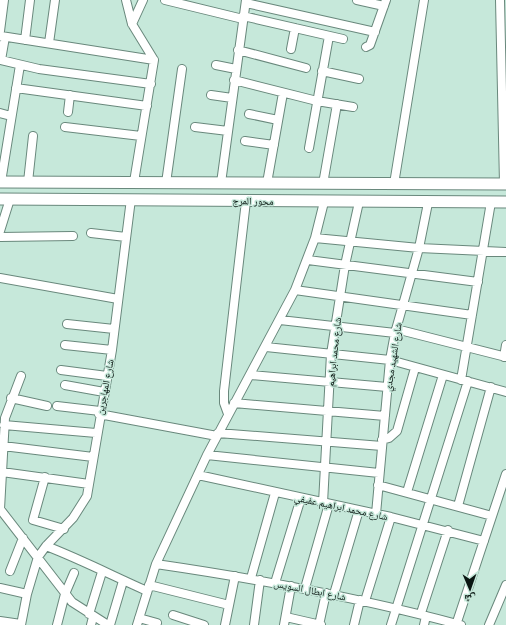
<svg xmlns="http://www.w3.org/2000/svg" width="506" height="625" viewBox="0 0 506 625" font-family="Roboto,'Noto Naskh Arabic',sans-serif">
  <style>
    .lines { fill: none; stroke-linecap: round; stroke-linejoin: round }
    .minor-casing { stroke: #69887c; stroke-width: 10 }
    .secondary-casing { stroke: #69887c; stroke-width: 13 }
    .minor { stroke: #fff; stroke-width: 8 }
    .secondary { stroke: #fff; stroke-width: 11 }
    .labels { text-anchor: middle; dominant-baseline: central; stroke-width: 3; stroke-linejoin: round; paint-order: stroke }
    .street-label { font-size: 10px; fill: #0a1612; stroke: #c6e8da }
  </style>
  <rect width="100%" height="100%" fill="#c6e8da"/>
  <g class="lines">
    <g class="minor-casing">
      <path id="minor" d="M126,0L132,24L154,60L134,182
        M165,0L243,19
        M357,0L384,6
        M500,0L504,184
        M246,3L375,32
        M243,16L343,39
        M132,24L143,0
        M0,31L4,0
        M1,36L154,60
        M5,37L1,60L39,69L151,84
        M25,40L30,0
        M49,43L55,0
        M366,47L370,45L386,0
        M291,49L295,28
        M238,50L306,68
        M216,65L236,69
        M322,71L359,79
        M234,80L317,101L353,107
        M16,88L147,106
        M211,95L232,98
        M68,112L70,95
        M0,113L11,116
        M249,114L278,120
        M65,127L141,136
        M195,127L228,131
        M245,141L274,145
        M309,148L329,36
        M1,182L20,65
        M28,182L33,136
        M166,183L182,69
        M221,183L246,0
        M267,183L283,93
        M323,184L337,104
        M394,184L424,0
        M0,231L10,199
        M91,233L126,237
        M0,237L73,236
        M315,238L419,248L506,252
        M308,260L478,282
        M0,278L118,299
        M295,290L472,315
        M280,320L395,333
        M67,324L114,329
        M396,329L506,357
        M65,345L112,350
        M266,347L390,360L506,392
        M504,357L506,345
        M61,370L107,376
        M250,375L387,387
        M461,380L491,202
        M65,385L104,392
        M11,398L47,406
        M234,403L385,416
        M57,406L100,411
        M99,414L217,436
        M228,414L224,403V391L246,201
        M4,425L96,433
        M218,433L382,446
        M382,440L389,438L397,431L415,368
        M3,446L93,457
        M207,455L379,473
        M2,472L89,484
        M198,475L391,517L484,541
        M45,477L33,520L64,529
        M378,485L492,516
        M407,492L443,375
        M323,503L331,354L345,265L359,202
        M458,506L491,387
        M0,509L72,602L108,625
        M0,509L5,418L21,376
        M376,514L390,360L395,333L419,248L428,203
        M46,546C80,559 113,576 147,591
        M156,564C259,579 361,598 461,625
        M10,571L23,538
        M251,578L275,493
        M275,583L301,498
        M149,585L229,605
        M0,588L27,594
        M305,588L329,504
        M334,594L359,510
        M365,601L391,517
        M421,613L448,530
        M89,614L102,572
        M173,615L204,625
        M286,617L321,625
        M139,618L157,623
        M0,621L21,624
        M21,625L27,594L38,557L46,546L73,518L87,496L112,350L131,199
        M57,625L65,594L74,573
        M91,625L93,617
        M110,625L123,581
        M137,625L156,564L207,455L295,290L315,238L324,202
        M225,625L235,576
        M254,625L260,580
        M284,625L291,586
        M319,625L326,593
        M354,625L360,600
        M391,625L468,381
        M424,625L426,616
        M456,625L506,474
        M489,625L506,585"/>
    </g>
    <g class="secondary-casing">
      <path id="secondary" d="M0,182L506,184
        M0,199L506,202"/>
    </g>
    <use href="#minor" class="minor"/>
    <use href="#secondary" class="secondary"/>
  </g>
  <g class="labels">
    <g class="street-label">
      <text transform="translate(253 201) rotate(1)">محور المرج</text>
      <text transform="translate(334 352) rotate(-84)">شارع محمد ابراهيم</text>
      <text transform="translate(393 357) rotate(-81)">شارع الشهيد مجدي</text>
      <text transform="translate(105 387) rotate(-79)">شارع المهاجرين</text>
      <text transform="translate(341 507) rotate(12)">شارع محمد ابراهيم عفيفي</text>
      <text transform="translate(310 590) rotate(11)">شارع ابطال السويس</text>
    </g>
  </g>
  <g transform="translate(470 589) rotate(178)" stroke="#c6e8da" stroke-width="3" paint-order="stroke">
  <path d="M0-3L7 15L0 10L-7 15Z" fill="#0a1612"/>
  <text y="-6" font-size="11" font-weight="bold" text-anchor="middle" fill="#0a1612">ش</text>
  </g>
</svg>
